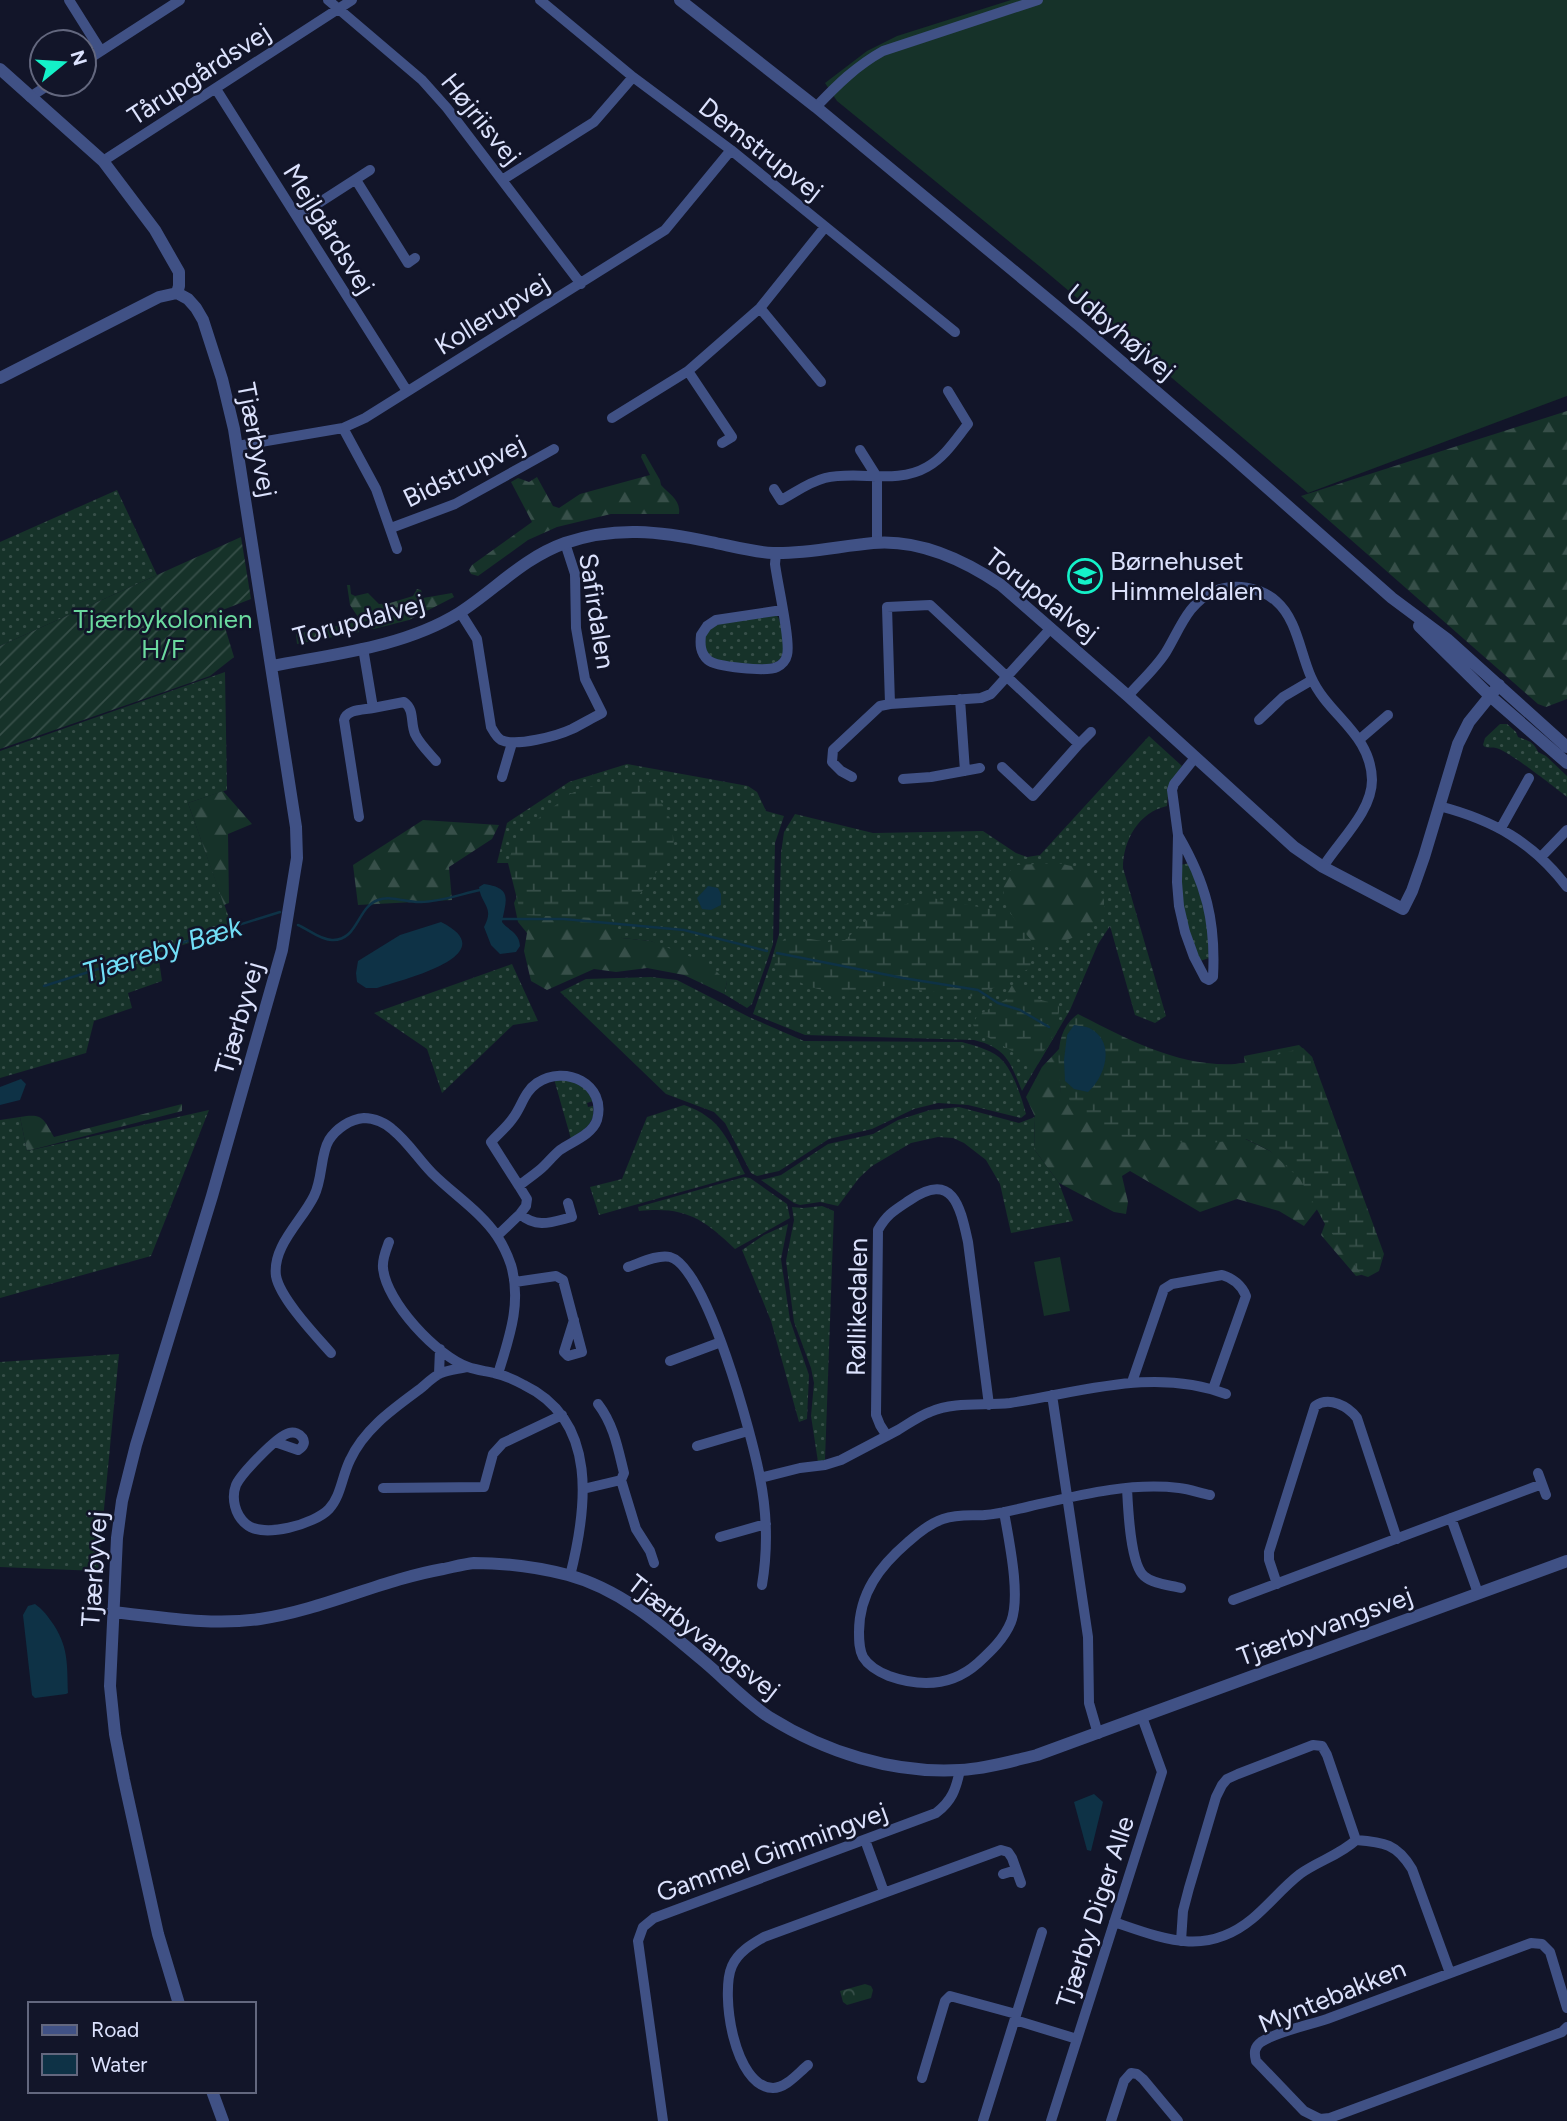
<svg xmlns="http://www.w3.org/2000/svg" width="1567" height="2121" viewBox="0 0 1567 2121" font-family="Figtree,sans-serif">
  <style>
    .grass { fill: url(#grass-dots) }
    .forest { fill: url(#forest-firs) }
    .wetland { fill: url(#wetland-marsh) }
    .park { fill: url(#park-crowns) }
    .garden { fill: url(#garden-furrows) }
    .pitch { fill: #163229 }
    .water { fill: #0e3246 }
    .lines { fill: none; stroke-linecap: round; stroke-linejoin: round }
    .stream { stroke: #0e3246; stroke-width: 2.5 }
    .minor { stroke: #405185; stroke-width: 10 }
    .tertiary { stroke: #405185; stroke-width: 12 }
    .labels { text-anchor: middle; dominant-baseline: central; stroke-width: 5; stroke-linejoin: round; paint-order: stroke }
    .street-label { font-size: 26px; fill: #dce2fd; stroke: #121529 }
    .poi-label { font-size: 26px; fill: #dce2fd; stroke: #121529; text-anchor: start }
    .park-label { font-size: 26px; fill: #6bda9f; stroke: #121529 }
    .water-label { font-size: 28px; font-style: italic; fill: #71def6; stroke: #121529 }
  </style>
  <defs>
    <pattern id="grass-dots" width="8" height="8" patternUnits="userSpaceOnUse" patternTransform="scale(1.75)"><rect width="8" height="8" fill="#163229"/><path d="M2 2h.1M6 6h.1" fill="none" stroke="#374f49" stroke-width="1.8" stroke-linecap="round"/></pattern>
    <pattern id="forest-firs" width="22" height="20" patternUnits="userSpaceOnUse" patternTransform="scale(1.75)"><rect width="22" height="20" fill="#163229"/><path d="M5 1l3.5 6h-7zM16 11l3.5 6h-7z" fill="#374f49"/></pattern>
    <pattern id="wetland-marsh" width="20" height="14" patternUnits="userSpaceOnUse" patternTransform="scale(1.75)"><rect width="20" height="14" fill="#163229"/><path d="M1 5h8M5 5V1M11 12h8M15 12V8" fill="none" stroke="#374f49"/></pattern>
    <pattern id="park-crowns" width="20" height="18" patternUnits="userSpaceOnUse" patternTransform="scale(1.75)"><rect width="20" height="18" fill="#163229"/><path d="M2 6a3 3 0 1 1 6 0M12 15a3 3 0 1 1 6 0" fill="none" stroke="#374f49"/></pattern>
    <pattern id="garden-furrows" width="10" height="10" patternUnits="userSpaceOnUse" patternTransform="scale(1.75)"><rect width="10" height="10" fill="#163229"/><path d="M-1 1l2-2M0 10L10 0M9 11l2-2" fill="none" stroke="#374f49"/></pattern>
  </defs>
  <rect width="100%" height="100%" fill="#121529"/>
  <path class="grass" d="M117,490L157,575L0,646V542Z
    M775,614C781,619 781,626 783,634C789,668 769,666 743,664C732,663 719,664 711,657C704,652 705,644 704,637L714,625Z
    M225,672L227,790L188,803L233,929L158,953L162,981L128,993L132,1008L94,1021L86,1053L0,1078V751Z
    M1500,724H1507L1516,732L1518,737C1527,740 1534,742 1538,752L1546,756L1567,776V797C1557,789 1506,749 1496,748C1493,747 1489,748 1485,747L1483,745L1485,738Z
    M1149,736L1182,766C1171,780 1168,789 1167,806C1139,812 1123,840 1123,868L1166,1016L1155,1023L1135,1015L1110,926L1098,944L1070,1010L1022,1091C1010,1062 1007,1048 974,1040L805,1035L753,1014L771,962L779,934L781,853L784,832L795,814L873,833L983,831L1016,853L1027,857L1040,855Z
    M627,764L748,786L757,792L766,811L784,816L775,843L773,944L752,1004L747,1008L724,994L727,982L651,941L622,938L508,863H497L507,823L569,782Z
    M1190,863L1208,916L1209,958L1200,961L1183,915L1180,865Z
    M512,964L538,1021L513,1025L442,1093L427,1049L374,1013Z
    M651,977L677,980L749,1017L804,1041L962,1042C975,1046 994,1050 1003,1061C1014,1074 1022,1098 1026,1114L1021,1118L968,1105L938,1103L914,1109L872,1129L829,1139L779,1171L757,1176L751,1173L725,1123L714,1112L666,1094L560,992L586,979Z
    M564,1078L585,1087L593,1101L587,1103L588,1107L593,1106C596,1123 584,1130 571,1139L554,1079Z
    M684,1105C722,1118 728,1141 745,1174L599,1215L590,1187L622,1179L647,1117Z
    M959,1107L1019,1123L1035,1117L1034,1149L1059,1183L1073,1221L1011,1233L1000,1184L986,1160L964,1143L953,1138L938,1137L911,1143L872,1166L859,1178L838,1206L820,1202L800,1205L794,1203L761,1180L781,1175L828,1144L873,1134L898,1120L930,1110Z
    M209,1110L151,1256L0,1298V1120L20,1117L27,1151Z
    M744,1177L750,1178L787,1204L790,1218L735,1249C703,1218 684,1206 639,1211L638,1207Z
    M822,1206L834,1211L825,1460L818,1462L811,1416L814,1383L811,1368L794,1322L786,1261L794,1220L792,1207L803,1208Z
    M788,1224L781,1259L790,1320L809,1375L807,1419L799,1422L771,1321L742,1250L764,1235Z
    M119,1354L98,1571L0,1567V1362Z"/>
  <path class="forest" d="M1567,411V699L1546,707L1538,704L1301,496Z
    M642,454H645L660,480L661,485C669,494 681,500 679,514H611L557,527L528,540L478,576L471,574L469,570L472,565L532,522L511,482L518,478L529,482L537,477L553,506L559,508L580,494L650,475L641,457Z
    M347,585H350L351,594L355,596L368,593L379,604L390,603L413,596L417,589L421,590L423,598L452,593L454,597L409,620L374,629L370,628L367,621L359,622V632L297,644L296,634L352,623L358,617L350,605Z
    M223,791L252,824L228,834L229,903L224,905L188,803Z
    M423,820L499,825L492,839L449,867L452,900L358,905L353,865Z
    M1058,863L1093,871L1104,900V916L1086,932L1053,946L1033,943C1014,919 988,894 1015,865Z
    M520,890L609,915L622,938L651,941L709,964L727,982L724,994L684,975L647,968L616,972L594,969L547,990L531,981L524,951L527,933L518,922L514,903Z
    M1012,985L1030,989L1039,1013L1057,1032L1038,1064L1026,1066L1015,1055L1010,1036L1007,994Z
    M1299,1045L1312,1057L1375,1272L1356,1276L1321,1235L1329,1213L1336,1167L1233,1133L1270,1151L1313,1183L1318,1208L1304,1226L1279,1211L1237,1199L1200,1212L1130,1171L1122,1176L1128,1202L1126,1214L1114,1212L1059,1183L1034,1149L1035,1117L1026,1097L1042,1067L1059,1049L1061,1093L1111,1100L1246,1073L1244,1056Z
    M182,1104V1111L27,1151L20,1117C44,1113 43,1119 54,1137Z"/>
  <path class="wetland" d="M650,781L672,822L674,849L621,919L521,915L508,863L517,835L570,794L585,787Z
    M927,897L1010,913L1033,943L1030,968L977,997L884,986L841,995L807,986L774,968L778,947L787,935L828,942L845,940L871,916Z
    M1017,993L1059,1005C1060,1021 1052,1044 1040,1055L1012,1051L975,1030L973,1024L977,1016Z
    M1078,1014C1127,1039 1178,1067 1235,1064C1257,1062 1281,1053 1303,1048L1312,1057L1384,1254L1379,1271L1368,1277L1362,1275L1325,1224L1300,1179L1270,1151L1246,1139L1201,1144L1113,1136L1061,1093C1059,1066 1052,1032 1078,1014Z"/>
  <path class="park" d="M865,1984L871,1986L873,1990L871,1998L847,2005L843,2002L840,1991Z"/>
  <path class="garden" d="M241,537L251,599L220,611L234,657L210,676L0,749V646Z"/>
  <path class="pitch" d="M1011,0H1567V396L1308,493L1044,270L837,101L825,83L867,51L897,36Z
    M1060,1257L1070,1311L1044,1316L1034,1262Z"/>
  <path class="water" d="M484,884C513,888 506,900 502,922C509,931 519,932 520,946L516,952L500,954L491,945L484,927C495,907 481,905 479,887Z
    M708,886L718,888L721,894V905L711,910L702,909L697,898Z
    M441,922C507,955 401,980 377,988H366L357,982L356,973L358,961L400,935Z
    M1074,1025C1079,1026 1087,1026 1091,1029C1116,1043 1105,1077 1088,1092L1074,1089L1065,1081L1064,1060L1067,1035Z
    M21,1079L26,1084L20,1100L0,1105V1087Z
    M35,1604C42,1609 46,1614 51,1621C69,1646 67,1664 68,1693L66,1694L35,1698L32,1695L23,1615L28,1606Z
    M1094,1794L1103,1802L1091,1851L1087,1850L1074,1802Z"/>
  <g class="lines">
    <path class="stream" d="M502,919H564L684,930L767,951
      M298,925C308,929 320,940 332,940C358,941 357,907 378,900C391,895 408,903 421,902C440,902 461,894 480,890
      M777,953L903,978L978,990L998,1003L1020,1010L1049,1027
      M44,986L280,912"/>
    <path class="minor" d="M69,0L101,51
      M328,0L422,80L447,108L581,284
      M540,0L633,77L731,150L955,332
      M84,62L180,0
      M216,89L407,391
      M30,97L50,84
      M816,107C837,85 856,66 883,51L1038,0
      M103,161L352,0
      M356,180L408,263L415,258
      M502,180L594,122L633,77
      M297,217L370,170
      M760,308L821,382
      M688,371L732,437L722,443
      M612,418L688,371L760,308L825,227
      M343,428L376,489L397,549
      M237,446L343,428L365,418L665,230L731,150
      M860,450L877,477V543
      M774,489L781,500C796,492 809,482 825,478C858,470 896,485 927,467C945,457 956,439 968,424L948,391
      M391,528L455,504L554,449
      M776,553L775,564C777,581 791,642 787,655C786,660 782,665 777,667C767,672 716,667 708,660C700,653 700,644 701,635L707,626L716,620L782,610
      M460,612L477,639L491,727C494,732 496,737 501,740C516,747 557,736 572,729C582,724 592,718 602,713L585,679L576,628L575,574L565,543
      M1128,696C1140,682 1156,668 1166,652C1180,629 1188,602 1215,591C1234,583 1260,587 1276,601C1297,619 1300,652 1311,677C1328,716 1371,733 1372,780C1372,812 1339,841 1323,867
      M960,699L965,771
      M890,704L887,607L930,605L1079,744L1033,796L1002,767
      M373,708L404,702C415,710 410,722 415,734C419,743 429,753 436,761
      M1259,720L1283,697L1312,680
      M1360,739L1388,715
      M1079,744L1091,732
      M502,777L512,743
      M852,777L841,771L832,762L833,750L880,706L890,704L981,698L991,694L1051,628
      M903,779L931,777L980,768
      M1439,806C1493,820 1533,842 1567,887
      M359,817L344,720C347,709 363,710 373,708L363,648
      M1501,828L1529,778
      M1178,835C1206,883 1216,921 1213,977L1209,980L1205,978L1194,957L1185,932L1179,906L1177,882L1178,835L1172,790L1174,784L1194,759
      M1541,857L1567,830
      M520,1214C537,1229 552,1222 572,1217L568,1203
      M497,1236L520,1214L526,1206L527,1199L519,1186C527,1179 537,1173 544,1166C549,1161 554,1155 560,1150C571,1142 592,1135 597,1120C607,1084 565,1064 537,1083C524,1092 522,1106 513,1118C507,1127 498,1134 491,1142L519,1186
      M389,1242C386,1250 382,1259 383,1268C386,1302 437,1356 468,1367C476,1370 486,1371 494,1373C504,1375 515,1380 524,1385C599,1421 587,1509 570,1576
      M628,1267C640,1263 658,1254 670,1257C707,1267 753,1439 760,1478C767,1513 768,1549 762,1585
      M515,1282L556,1276L563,1280L582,1352L568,1356L564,1352L574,1320
      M331,1353C315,1335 280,1298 276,1276C272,1246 302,1221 314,1196C323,1178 320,1155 329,1140C336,1129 350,1119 364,1118C374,1118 386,1123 393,1130C408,1142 419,1160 432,1173C453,1194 481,1212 497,1236C503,1245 508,1256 511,1265C522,1303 509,1338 498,1374
      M670,1361L721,1342
      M439,1374L440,1349
      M1132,1382L1164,1289L1172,1284L1222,1275C1233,1278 1242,1286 1246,1296L1213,1389
      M1052,1395L1088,1637L1089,1703L1098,1734
      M598,1404C614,1425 618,1449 624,1473L621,1480L636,1529L650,1551L654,1563
      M887,1436L880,1425L876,1415L878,1230C887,1214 895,1210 910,1200C953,1171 960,1206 968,1242L989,1405
      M275,1442L298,1450C311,1443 300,1430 289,1433C277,1436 241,1474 236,1485C231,1498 235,1515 246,1524C263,1539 315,1524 329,1509C341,1496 342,1476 350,1460C364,1429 393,1409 420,1389C426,1384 434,1376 441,1373C449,1370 459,1369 467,1367
      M697,1446L748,1431
      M1538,1473L1546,1495
      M760,1478L800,1468L825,1465L841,1460C860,1450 879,1440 898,1430C908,1424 919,1416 930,1412C955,1401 984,1406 1010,1403C1082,1392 1154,1367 1226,1394
      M383,1488L484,1487L493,1454L503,1443L562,1415
      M1127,1488C1128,1507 1130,1564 1144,1576C1153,1584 1169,1585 1181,1588
      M583,1489L621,1480
      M1004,1512C1009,1541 1021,1596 1011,1622C1004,1639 991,1651 978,1663C951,1687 920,1687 889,1676C879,1672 869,1667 863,1657C859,1649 859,1641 859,1632C859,1593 880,1566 908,1542C918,1533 931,1523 943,1519C958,1514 971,1516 985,1515C999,1514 1013,1510 1027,1507C1076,1496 1128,1482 1179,1488C1189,1489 1200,1493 1210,1495
      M1451,1518L1478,1593
      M720,1537L766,1524
      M1277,1584L1269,1560V1552L1315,1406C1329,1396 1348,1406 1357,1418L1397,1539
      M1233,1600L1542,1484
      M865,1840L884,1892
      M1003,1874L1016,1870
      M1114,1922C1164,1939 1206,1957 1252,1919C1269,1905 1283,1887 1300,1874C1318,1861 1340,1855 1356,1840C1384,1842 1397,1844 1412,1869L1450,1973
      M1181,1941L1183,1911L1189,1888L1216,1797L1222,1785L1227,1779L1238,1774L1313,1745L1322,1746L1327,1755L1356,1840
      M1567,2008L1550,1952L1542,1944L1531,1943C1463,1968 1395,1993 1327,2019C1309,2025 1276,2032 1261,2042C1254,2047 1254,2053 1256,2061L1304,2111L1320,2119L1330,2118L1562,2032L1567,2027
      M1015,2020L1077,2039
      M808,2065C798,2073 786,2088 773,2088C734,2087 720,1993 732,1966C738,1952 752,1944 764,1937L1001,1850L1008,1852L1012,1858L1021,1883
      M922,2078L945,2001L950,1996L1016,2014
      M663,2121L638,1941L643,1927L654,1918L936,1813C952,1801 956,1789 960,1770
      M983,2121L1042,1932
      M1051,2121L1162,1772L1142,1717
      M1111,2121L1124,2081L1131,2073L1137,2074L1143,2079L1178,2121"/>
    <path class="tertiary" d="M680,0L816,107L1080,326L1230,455L1392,598L1447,639L1567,747
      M0,69L103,161L155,230L179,272V286L177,293
      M177,293L188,299L196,308L203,320L222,379L234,429L296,827L297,858L282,950L212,1196L136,1445L122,1501L117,1538L110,1686L115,1734L124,1780L158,1934L179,2004
      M0,378L159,297L177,293
      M1419,626L1490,696L1567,763
      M272,666C334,654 404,647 459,613C495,590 523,558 565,543C614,526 660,531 711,542C731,546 752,552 773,553C806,554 840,546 873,543C919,539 964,560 1001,585L1128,696L1294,847L1323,867L1403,909L1412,891L1424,857L1458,744L1469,722L1499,685
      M112,1612C161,1617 211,1626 260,1619C322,1610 381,1580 443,1569C453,1567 464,1564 474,1563C506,1563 537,1567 568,1575C620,1589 661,1625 701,1659C723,1677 746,1702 769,1717C825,1752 893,1774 960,1770C985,1769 1012,1761 1037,1755L1567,1561
      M212,2091L223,2121"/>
  </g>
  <defs>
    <g id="school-ring" transform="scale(1.75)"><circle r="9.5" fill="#121529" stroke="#14f1c8" stroke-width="1.5"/><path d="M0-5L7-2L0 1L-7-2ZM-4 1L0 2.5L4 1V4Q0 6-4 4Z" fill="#14f1c8"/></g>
  </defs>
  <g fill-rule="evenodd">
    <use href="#school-ring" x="1085" y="576"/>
  </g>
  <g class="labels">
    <g class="street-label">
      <text transform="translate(199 74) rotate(-33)">Tårupgårdsvej</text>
      <text transform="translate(481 119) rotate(51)">Højriisvej</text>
      <text transform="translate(761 149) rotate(38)">Demstrupvej</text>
      <text transform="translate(329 229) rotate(58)">Mejlgårdsvej</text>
      <text transform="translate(492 314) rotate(-32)">Kollerupvej</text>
      <text transform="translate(1121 332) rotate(40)">Udbyhøjvej</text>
      <text transform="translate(257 440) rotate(79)">Tjærbyvej</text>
      <text transform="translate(464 471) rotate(-26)">Bidstrupvej</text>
      <text transform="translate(1042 595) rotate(38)">Torupdalvej</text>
      <text transform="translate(597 611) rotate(81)">Safirdalen</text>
      <text transform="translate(359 620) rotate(-15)">Torupdalvej</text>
      <text transform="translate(239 1018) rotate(-74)">Tjærbyvej</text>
      <text transform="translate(857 1307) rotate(-89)">Røllikedalen</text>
      <text transform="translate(94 1569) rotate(-86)">Tjærbyvej</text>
      <text transform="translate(1325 1626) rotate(-20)">Tjærbyvangsvej</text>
      <text transform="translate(704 1637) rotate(38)">Tjærbyvangsvej</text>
      <text transform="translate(772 1852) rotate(-20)">Gammel Gimmingvej</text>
      <text transform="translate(1095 1912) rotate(-72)">Tjærby Diger Alle</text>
      <text transform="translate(1332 1996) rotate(-22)">Myntebakken</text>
    </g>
    <g class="poi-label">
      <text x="1110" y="561">Børnehuset<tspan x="1110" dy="30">Himmeldalen</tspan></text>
    </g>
    <g class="park-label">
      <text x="163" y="619">Tjærbykolonien<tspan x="163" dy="30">H/F</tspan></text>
    </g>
    <g class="water-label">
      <text transform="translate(162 949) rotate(-17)">Tjæreby Bæk</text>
    </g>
  </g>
  <rect x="28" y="2002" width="228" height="91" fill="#121529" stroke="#63677e" stroke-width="2"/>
  <rect x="42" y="2025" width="35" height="10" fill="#405185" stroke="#63677e" stroke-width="2"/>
  <text x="91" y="2037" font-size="21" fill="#dce2fd">Road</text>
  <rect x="42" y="2054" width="35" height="21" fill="#0e3246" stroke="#63677e" stroke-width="2"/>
  <text x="91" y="2072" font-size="21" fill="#dce2fd">Water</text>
  <g transform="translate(63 63) rotate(72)"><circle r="33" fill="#121529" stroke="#63677e" stroke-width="2"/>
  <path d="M0-5L12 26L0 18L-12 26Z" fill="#14f1c8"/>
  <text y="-10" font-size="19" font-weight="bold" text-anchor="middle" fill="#dce2fd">N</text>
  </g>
</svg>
